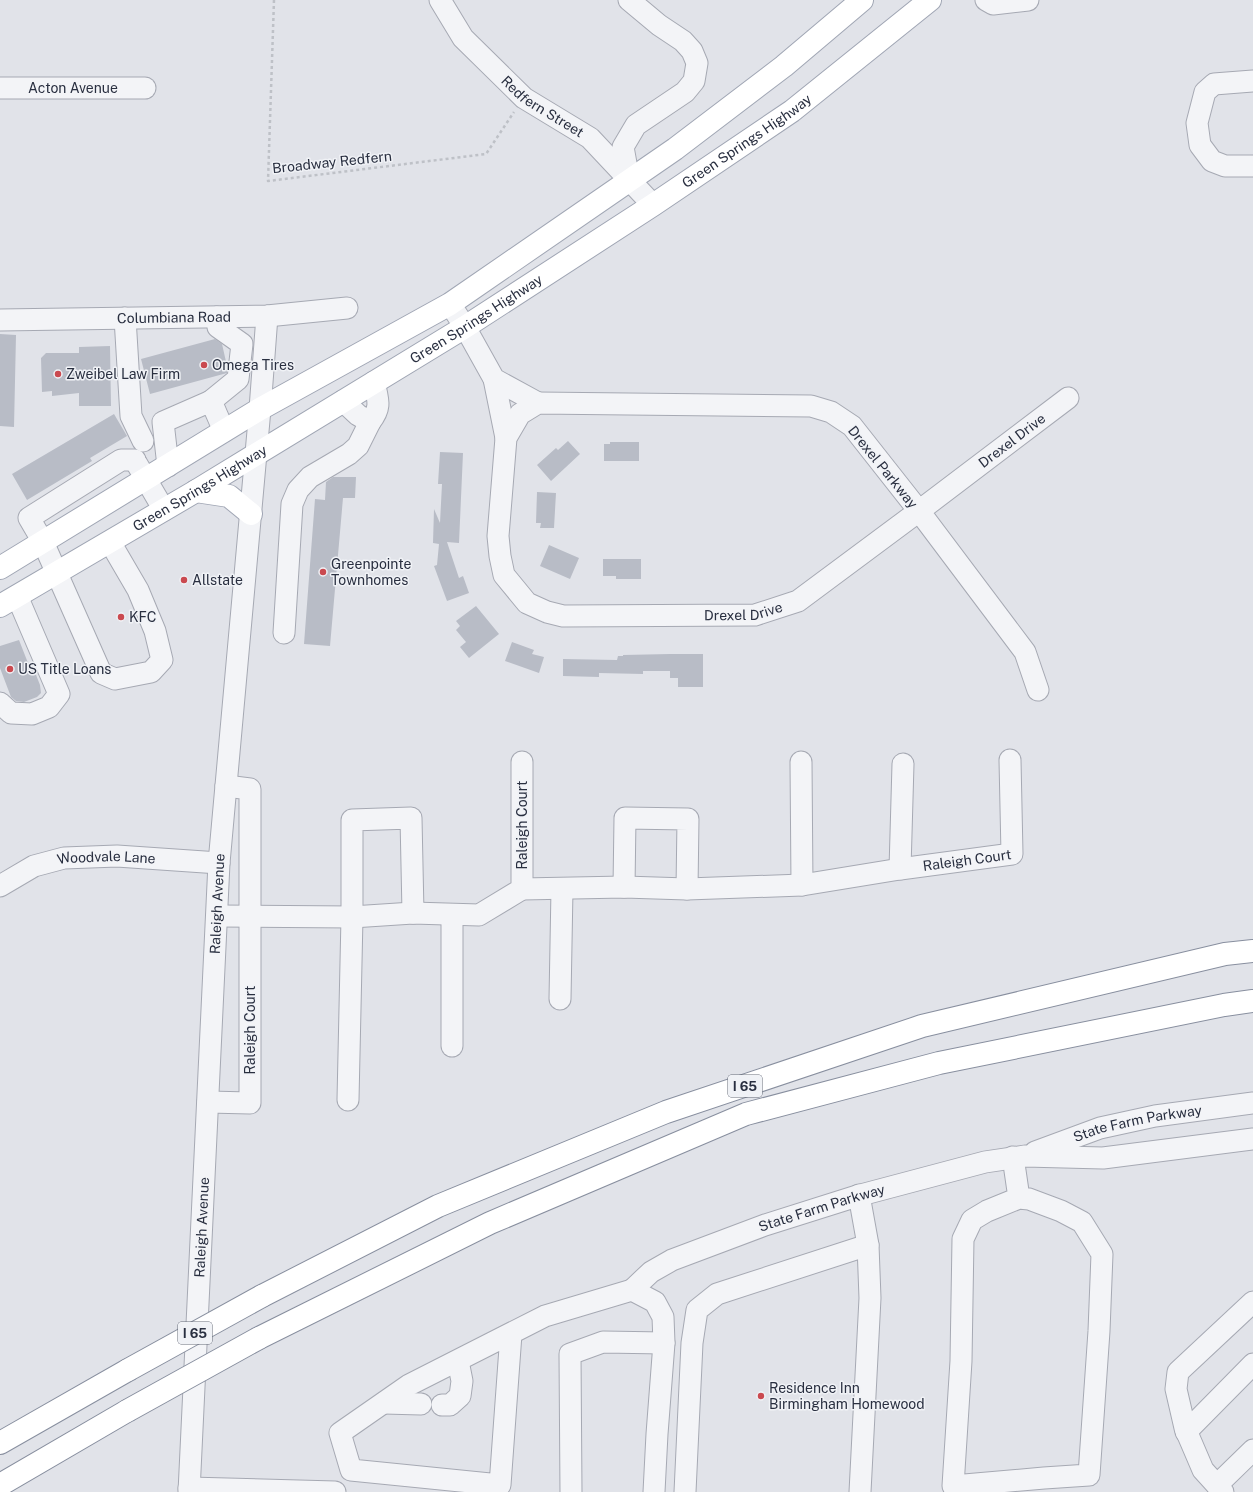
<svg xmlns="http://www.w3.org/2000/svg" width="1253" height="1492" viewBox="0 0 1253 1492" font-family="'Public Sans',sans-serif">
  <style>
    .building { fill: #b8bcc6 }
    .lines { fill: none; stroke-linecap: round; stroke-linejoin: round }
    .minor-casing { stroke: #a6a9b3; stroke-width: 23 }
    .major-casing { stroke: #a0a6b4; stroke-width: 24 }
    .highway-casing { stroke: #888f9f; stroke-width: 24 }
    .path { stroke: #bec1c7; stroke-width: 2.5; stroke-dasharray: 3 3; stroke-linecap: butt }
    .minor { stroke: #f3f4f7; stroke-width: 21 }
    .major { stroke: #fff; stroke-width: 22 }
    .highway { stroke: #fff; stroke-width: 22 }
    .highway-bridge-casing { stroke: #888f9f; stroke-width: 24; stroke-linecap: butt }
    .highway-bridge { stroke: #fff; stroke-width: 22 }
    .poi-dot { fill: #ca494f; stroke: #f0f2f6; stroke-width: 1.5 }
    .labels { text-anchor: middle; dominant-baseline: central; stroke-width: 3; stroke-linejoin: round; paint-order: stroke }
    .shield { fill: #f0f2f6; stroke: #656a77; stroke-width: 1 }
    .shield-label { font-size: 13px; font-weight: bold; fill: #292f40 }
    .street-label { font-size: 14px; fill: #292f40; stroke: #f0f2f6 }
    .poi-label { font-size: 14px; fill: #292f40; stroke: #f0f2f6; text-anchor: start }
  </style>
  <rect width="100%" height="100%" fill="#e1e3e9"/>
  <path class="building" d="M0,334L16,335L14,427L0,426Z
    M215,339L222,344L227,366V373L150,394L141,359Z
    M110,346L111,406H79V393L52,396V391L42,392L41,358L46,353H79V347Z
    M114,414L127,436L90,458L92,461L27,500L12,474Z
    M568,441L580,454L551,481L537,465L556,448L558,450Z
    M610,442H639V461H604V444H610Z
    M440,452L463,453L459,543L447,542L459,578L463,576L469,593L447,601L434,566L437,565L439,544L433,543L434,509L440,523L442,484H438Z
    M333,477H356L355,498H343L330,646L304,644L315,499L325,500L326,482Z
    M537,492L556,493L554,528H540L541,523H536Z
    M549,545L579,558L570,579L540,566Z
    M603,559H641V579H616V576H603Z
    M476,606L499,634L469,658L460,647L466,642L456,630L460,626L456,621Z
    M19,640L28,663L31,662L40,685L41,693L37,697L24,702L16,701L11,697L0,668V646Z
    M512,642L534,650L532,654L544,657L539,673L505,661Z
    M670,654H703V687H678V678H670V671H643V674L599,673V677L563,676V659L617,660L618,656H623V655Z"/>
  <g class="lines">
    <g class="minor-casing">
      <g id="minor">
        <path id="s1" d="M440,0L463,38L524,98L590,138L653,205"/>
        <path d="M629,0L659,25L683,41L692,51L697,63L694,81L685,92L636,125L623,147L629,180"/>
        <path d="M986,0L993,4L1028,0"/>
        <path d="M1253,81L1214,84L1205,92L1197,123L1200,145L1212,161L1225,166H1253"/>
        <path id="s2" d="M0,88H145"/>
        <path d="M450,304L465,327L494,379L538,403"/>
        <path d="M125,318L131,416L143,441"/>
        <path id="s3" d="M0,320L267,316L347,308"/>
        <path d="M494,379L506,438"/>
        <path d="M211,401L238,379L242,344L218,327L217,317"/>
        <path d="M343,401L358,415L370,422C382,407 378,400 374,382"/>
        <path d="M137,464L164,510"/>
        <path d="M168,466L163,422L211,401L224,431"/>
        <path d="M110,542L138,590L155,631L162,660L151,672L115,679L101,673L43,542L29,518L121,460H135"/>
        <path d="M284,633L292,504L298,490L310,477L349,454L358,446L370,422"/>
        <path id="s4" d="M1038,690L1025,652L919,511L852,426L831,412L811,406L538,403L520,414L506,438L498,536L500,556L504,575L527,603L547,612L563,616L755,615L798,601L919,511L1068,398"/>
        <path d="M0,703L11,713L32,714L49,707L59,694L17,596"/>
        <path d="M801,762L802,885"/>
        <path d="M900,869L903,764"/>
        <path id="s5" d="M0,886L34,866L64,858L117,856L219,863"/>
        <path d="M624,887L625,818L688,819L687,889"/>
        <path id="s6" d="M522,889L624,887L687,889L802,885L900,869L1012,854L1010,760"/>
        <path d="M452,915V1046"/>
        <path d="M217,916L352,917L413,913L479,915L522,889V762"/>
        <path d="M560,999L562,889"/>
        <path d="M348,1100L352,917V820L411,818L413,913"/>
        <path d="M208,1102L250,1103V789L226,786"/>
        <path id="s7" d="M1035,1152L1100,1128L1155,1116L1253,1103"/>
        <path d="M1013,1157L1019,1198L987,1211L972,1220L963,1239L961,1361L953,1486L1044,1478L1089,1475L1099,1331L1102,1254L1082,1222L1061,1211L1029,1199L1019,1198"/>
        <path d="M859,1195L868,1245L870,1298L860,1492"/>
        <path id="s8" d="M632,1290L651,1272L672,1260L765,1225L857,1196L985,1162L1025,1156L1103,1158L1253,1139"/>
        <path d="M511,1334L500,1485L351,1470L340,1433L409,1385L545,1316L632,1290L655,1302L663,1317L664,1343L657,1434L654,1492"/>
        <path d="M384,1403L421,1404"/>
        <path d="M442,1405H450L460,1396L462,1381L458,1361"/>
        <path d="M1186,1432L1253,1364"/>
        <path d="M1217,1485L1253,1450"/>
        <path d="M189,1488L335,1492"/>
        <path id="s9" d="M189,1492L219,863L260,409L267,316"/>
        <path d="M571,1492L570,1354L603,1342L664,1343"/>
        <path d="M685,1492L692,1343L697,1310L717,1294L868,1245"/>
        <path d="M1223,1492L1203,1470L1185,1428L1176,1389L1178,1372L1253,1302"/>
      </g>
    </g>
    <g class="major-casing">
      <g id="major">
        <path d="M196,491L229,496L251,514"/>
        <path d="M0,568L260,409L450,304L675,149L784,66L862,0"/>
        <path id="s10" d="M0,606L196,491L465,327L653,205L792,111L930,0"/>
      </g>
    </g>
    <g class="highway-casing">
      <path id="highway" d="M262,1296L438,1206L666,1112L922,1026L1225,954L1253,951
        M259,1338L490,1223L746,1114L939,1063L1224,1005L1253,1001
        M0,1443L128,1370
        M0,1485L127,1411"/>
    </g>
    <path class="path" d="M274,0L268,181L486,154L514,112"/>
    <use href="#minor" class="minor"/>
    <use href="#major" class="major"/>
    <use href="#highway" class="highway"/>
    <g class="highway-bridge-casing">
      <path id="highway-bridge" d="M128,1370L262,1296
        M127,1411L259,1338"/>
    </g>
    <use href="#highway-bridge" class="highway-bridge"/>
  </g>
  <g class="poi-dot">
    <circle cx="204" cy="365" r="4"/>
    <circle cx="58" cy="374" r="4"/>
    <circle cx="323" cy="572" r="4"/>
    <circle cx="184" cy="580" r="4"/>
    <circle cx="121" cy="617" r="4"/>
    <circle cx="10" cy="669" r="4"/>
    <circle cx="761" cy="1396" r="4"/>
  </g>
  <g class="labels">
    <g class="shield">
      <rect x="728" y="1075" width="34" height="22" rx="3"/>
      <rect x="178" y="1322" width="34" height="22" rx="3"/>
    </g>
    <g class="shield-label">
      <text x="745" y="1086">I 65</text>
      <text x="195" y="1333">I 65</text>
    </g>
    <g class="street-label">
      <text stroke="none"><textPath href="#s2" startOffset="73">Acton Avenue</textPath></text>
      <text stroke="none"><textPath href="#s1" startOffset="150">Redfern Street</textPath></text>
      <text stroke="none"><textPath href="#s10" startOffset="880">Green Springs Highway</textPath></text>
      <text transform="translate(332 162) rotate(-6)">Broadway Redfern</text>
      <text stroke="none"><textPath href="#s3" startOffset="174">Columbiana Road</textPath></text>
      <text stroke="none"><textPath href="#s10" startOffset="556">Green Springs Highway</textPath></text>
      <text stroke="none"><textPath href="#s4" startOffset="1410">Drexel Drive</textPath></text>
      <text transform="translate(883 467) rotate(51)">Drexel Parkway</text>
      <text stroke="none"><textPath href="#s10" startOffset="232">Green Springs Highway</textPath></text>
      <text stroke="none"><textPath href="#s4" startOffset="1086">Drexel Drive</textPath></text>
      <text transform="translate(522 825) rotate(-90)">Raleigh Court</text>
      <text stroke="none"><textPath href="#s6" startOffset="447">Raleigh Court</textPath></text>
      <text stroke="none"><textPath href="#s5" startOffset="113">Woodvale Lane</textPath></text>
      <text stroke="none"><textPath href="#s9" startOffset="589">Raleigh Avenue</textPath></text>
      <text transform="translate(250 1030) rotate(-90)">Raleigh Court</text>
      <text stroke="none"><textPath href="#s7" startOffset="107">State Farm Parkway</textPath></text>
      <text stroke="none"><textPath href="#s8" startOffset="209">State Farm Parkway</textPath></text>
      <text stroke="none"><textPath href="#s9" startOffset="265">Raleigh Avenue</textPath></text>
    </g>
    <g class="poi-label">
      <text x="212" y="365">Omega Tires</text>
      <text x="66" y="374">Zweibel Law Firm</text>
      <text x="331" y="564">Greenpointe<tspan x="331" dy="16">Townhomes</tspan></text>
      <text x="192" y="580">Allstate</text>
      <text x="129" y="617">KFC</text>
      <text x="18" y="669">US Title Loans</text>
      <text x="769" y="1388">Residence Inn<tspan x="769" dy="16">Birmingham Homewood</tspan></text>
    </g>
  </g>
</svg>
